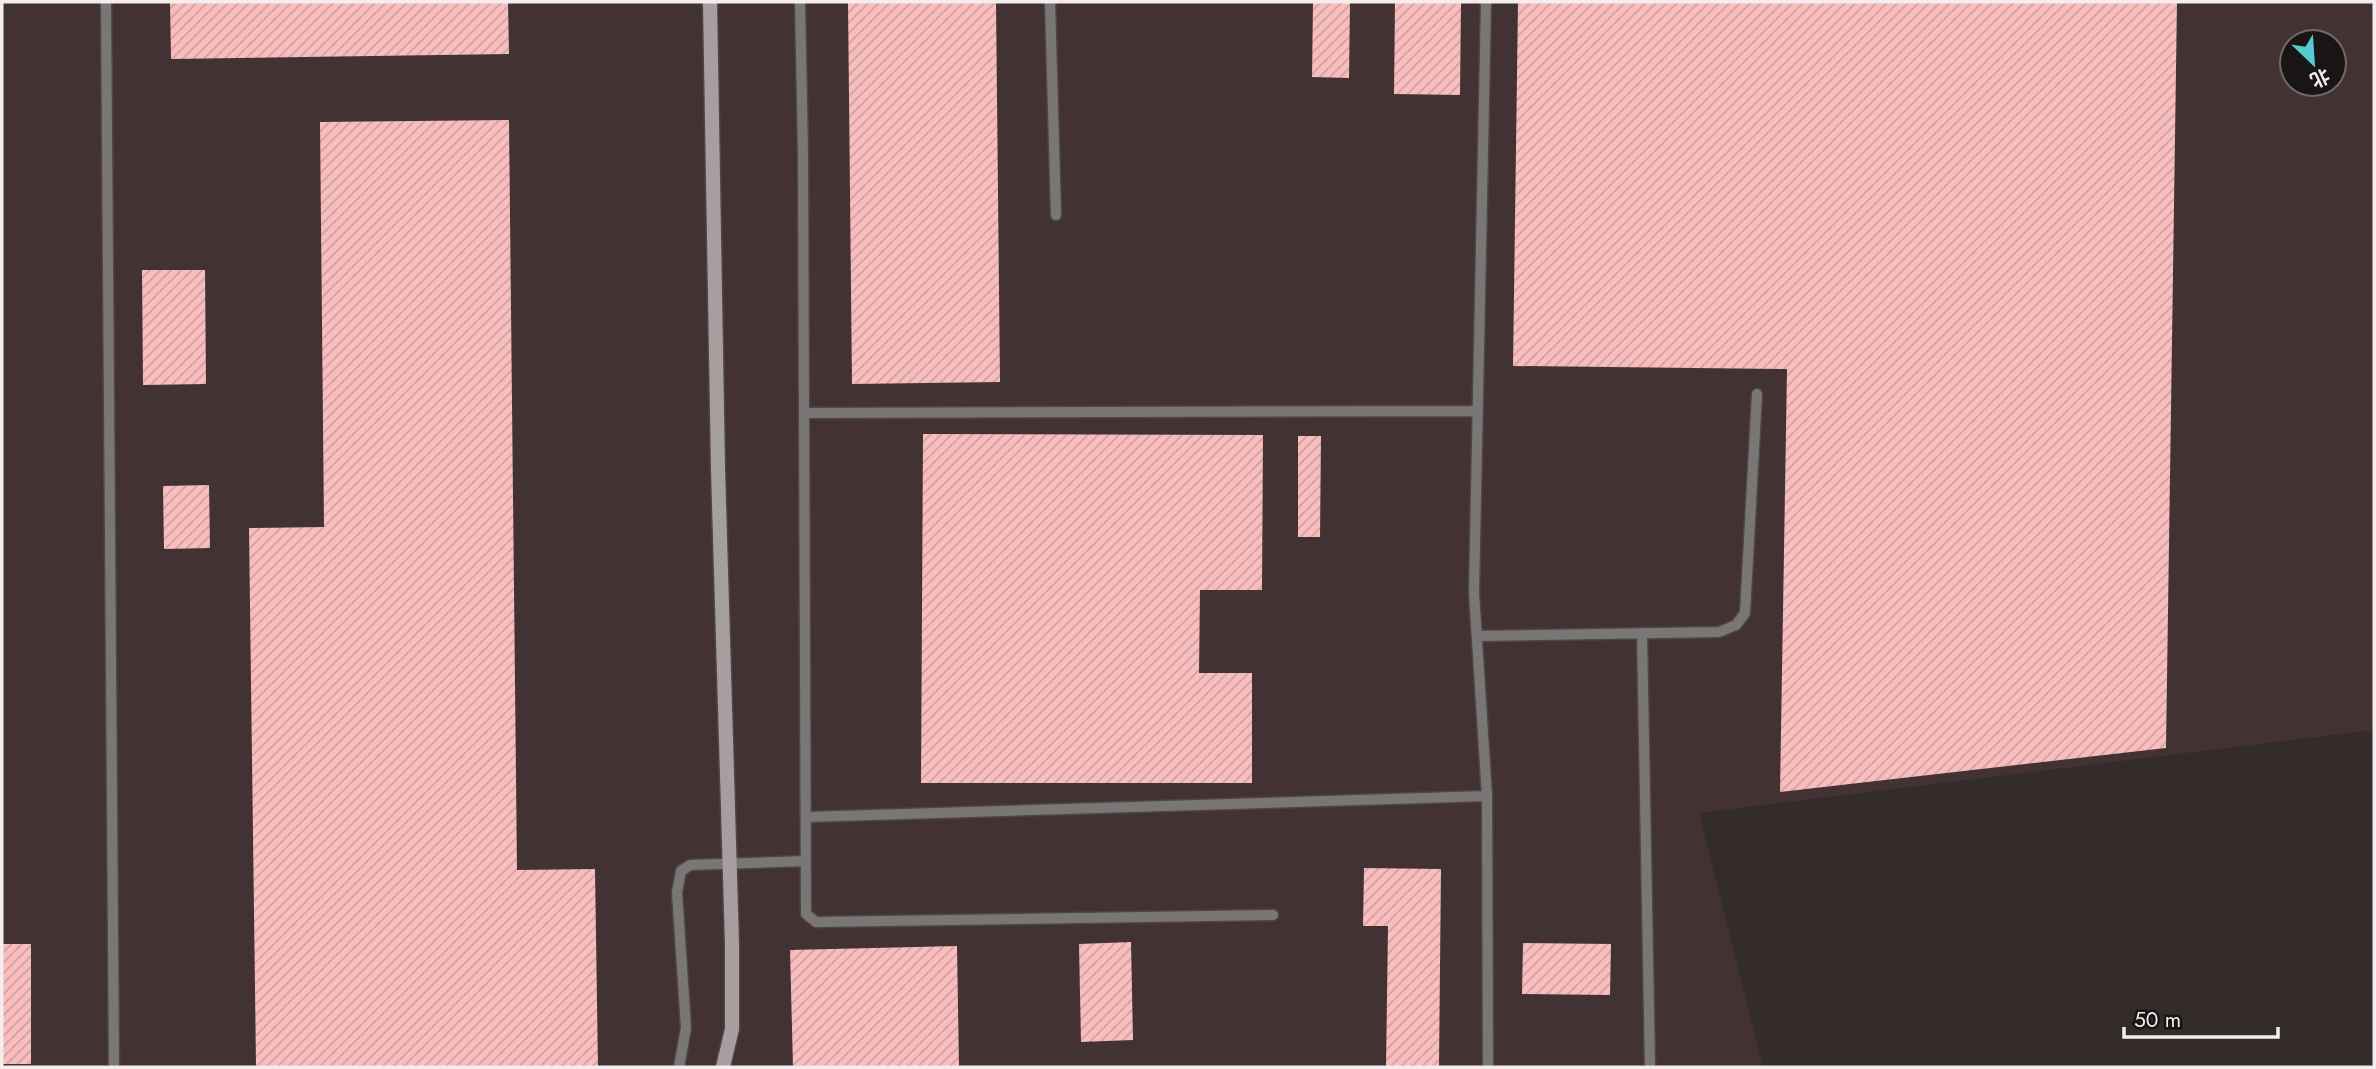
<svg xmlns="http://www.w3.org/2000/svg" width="2376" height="1069" viewBox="0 0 2376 1069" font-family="Jost,'Noto Sans SC',sans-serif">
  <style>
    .built { fill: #423233; fill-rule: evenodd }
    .building { fill: url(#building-hatch) }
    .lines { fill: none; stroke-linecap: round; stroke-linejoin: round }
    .lane-casing { stroke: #4f4646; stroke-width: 13 }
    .secondary-casing { stroke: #4f4646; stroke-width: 17 }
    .lane { stroke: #7b7676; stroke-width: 10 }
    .secondary { stroke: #a79f9f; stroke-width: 14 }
  </style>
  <defs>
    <pattern id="building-hatch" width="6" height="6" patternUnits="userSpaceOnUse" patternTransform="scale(1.75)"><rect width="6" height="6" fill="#fabdbd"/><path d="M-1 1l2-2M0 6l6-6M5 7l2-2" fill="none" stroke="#cea0a0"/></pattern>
  </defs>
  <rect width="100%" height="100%" fill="#342b2b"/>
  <path class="built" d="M2,2H2374V730L1699,813L1763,1067H2ZM2292,42H2334V84H2292Z"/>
  <path class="building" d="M170,2H508L509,54L171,59Z
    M848,2H996L1000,382L852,384Z
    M1313,2H1350L1349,78L1312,77Z
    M1395,2H1461L1460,95L1394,94Z
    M1518,2H2177L2166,748L1780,792L1787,369L1513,366Z
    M509,120L517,870L595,869L598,1067H256L249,528L324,527L320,122Z
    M142,270H205L206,384L143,385Z
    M923,434L1263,435L1262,590H1200L1199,673H1252V783H921Z
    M1298,436H1321L1320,537H1298Z
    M209,485L210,548L164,549L163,486Z
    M1364,868L1441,869L1439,1067H1386L1388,926H1363Z
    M1131,942L1133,1040L1081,1042L1079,944Z
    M1523,943L1611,944L1610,995L1522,994Z
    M2,944H31V1064H2Z
    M957,946L959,1067H793L790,950Z"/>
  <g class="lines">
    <g class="lane-casing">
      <path id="lane" d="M106,2L114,1067
        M800,2L803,153L806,914L816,922L1273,915
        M1050,2L1056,215
        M1486,2L1474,593L1487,796L1488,1067
        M804,413L1478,411
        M1642,633L1650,1067
        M1477,636L1719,632L1736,625L1745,613L1757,394
        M806,817L1487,796
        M679,1067L686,1028L677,892L681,871L690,865L806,861"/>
    </g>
    <g class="secondary-casing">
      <path id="secondary" d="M710,2L718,469L732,944V1029L723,1067"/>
    </g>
    <use href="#lane" class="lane"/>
    <use href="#secondary" class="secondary"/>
  </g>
  <rect width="2376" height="1069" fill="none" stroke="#f3eded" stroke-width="7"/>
  <g transform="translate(2313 63) rotate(155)"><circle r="33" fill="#191515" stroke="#706b6b" stroke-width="2"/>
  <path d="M0-5L12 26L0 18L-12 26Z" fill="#52ccd0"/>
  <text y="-10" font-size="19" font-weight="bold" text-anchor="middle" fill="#f3eded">北</text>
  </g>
  <path d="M2124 1027v10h154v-10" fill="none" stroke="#f3eded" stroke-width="3.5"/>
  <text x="2134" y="1027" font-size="21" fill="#f3eded" stroke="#191515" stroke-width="5" paint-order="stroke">50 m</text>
</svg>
